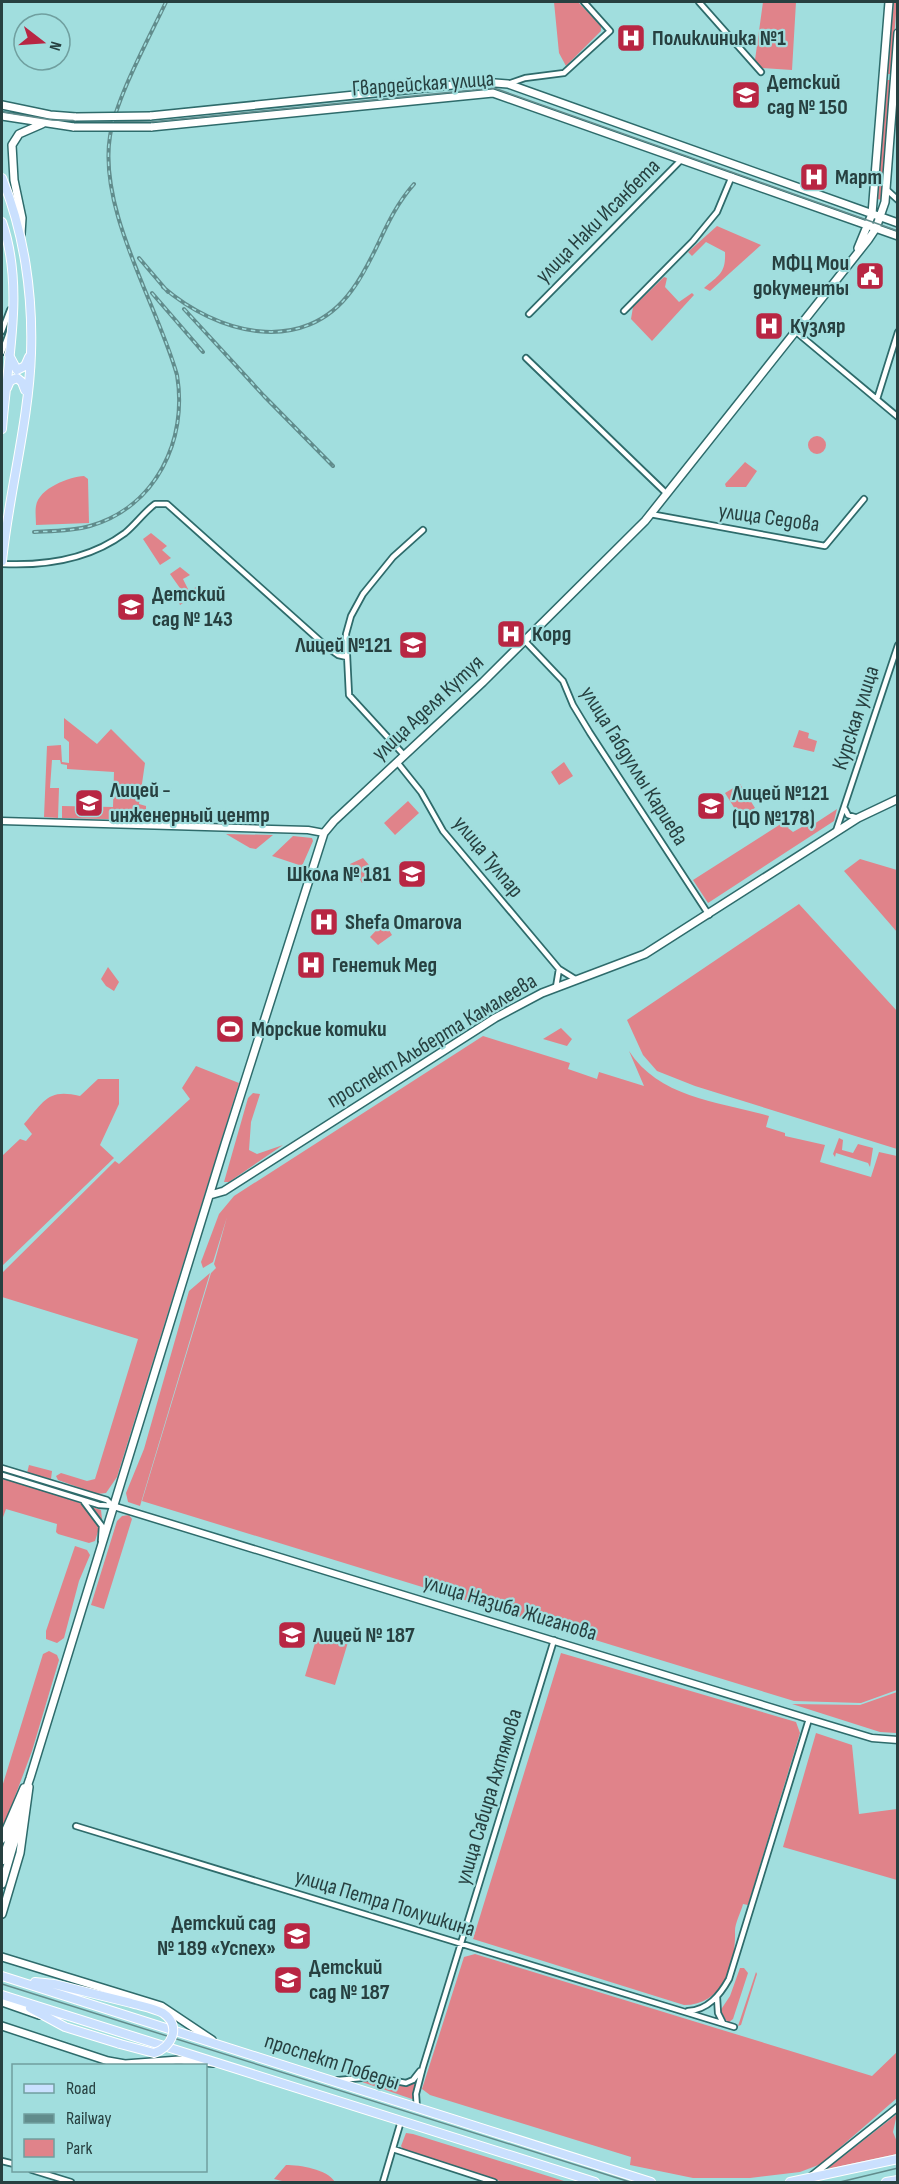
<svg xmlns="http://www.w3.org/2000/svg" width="899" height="2184" viewBox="0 0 899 2184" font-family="'Sofia Sans Condensed',sans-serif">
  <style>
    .green { fill: #e0838a }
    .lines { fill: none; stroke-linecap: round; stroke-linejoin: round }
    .minor-casing { stroke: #2e6b6b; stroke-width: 8 }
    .tertiary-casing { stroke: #2e6b6b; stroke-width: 9 }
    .secondary-casing { stroke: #2e6b6b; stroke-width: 10 }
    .primary-casing { stroke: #fff; stroke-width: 10 }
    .minor { stroke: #fff; stroke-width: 4.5 }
    .tertiary { stroke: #fff; stroke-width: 6 }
    .secondary { stroke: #fff; stroke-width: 7 }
    .primary { stroke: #cae0fe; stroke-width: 8 }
    .tram { stroke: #618c8c; stroke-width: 1.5 }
    .rail-casing { stroke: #618c8c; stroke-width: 4 }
    .rail { stroke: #a1dede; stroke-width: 1.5; stroke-dasharray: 4.5; stroke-linecap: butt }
    .secondary-bridge-casing { stroke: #2e6b6b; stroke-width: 10; stroke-linecap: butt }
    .primary-bridge-casing { stroke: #fff; stroke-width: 10; stroke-linecap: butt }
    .secondary-bridge { stroke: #fff; stroke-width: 7 }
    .primary-bridge { stroke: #cae0fe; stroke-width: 8 }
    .labels { text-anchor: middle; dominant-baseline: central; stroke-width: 4.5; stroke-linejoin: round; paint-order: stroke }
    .poi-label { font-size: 22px; font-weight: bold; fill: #274040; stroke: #a1dede; text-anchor: start }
    .street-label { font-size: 22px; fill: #274040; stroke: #a1dede }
  </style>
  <rect width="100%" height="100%" fill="#a1dede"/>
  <path class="green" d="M554,2H578L601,26V31L566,66L559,53Z
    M763,2H796L792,70L762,68L755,60Z
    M894,2H897L891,74H887Z
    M886,80H891L881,200L878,199Z
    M717,226L761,245L710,291L704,288C719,275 726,273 725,252L706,242L692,256L688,252Z
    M664,277L667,278L665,287L679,302L692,293L694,295L652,341L631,319L633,307Z
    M808 445a9 9 0 1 1 18 0a9 9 0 1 1-18 0Z
    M745,462L757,471L746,487H726L725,484Z
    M84,476L88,479L89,523L36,525C36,519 35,511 36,506C39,488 69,477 84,476Z
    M151,533L167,546L162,550L171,558L160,565L143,539Z
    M180,567L190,575L183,579L189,591L198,586L202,590L180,605L176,595L182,591L170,574Z
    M64,718L97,744L111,729L145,763L139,804L146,806V815L149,817L147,820L62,818V806L113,807L114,772L67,769V765L61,764L60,760H52L50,788H59L58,818L44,817L47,746L61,745L62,762L69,763V742L64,738Z
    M799,730L809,733L808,738L817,741L814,752L793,747Z
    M564,762L573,776L559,785L551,772Z
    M740,784L755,808L740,817L725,793Z
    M408,801L419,813L395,835L384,823Z
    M837,809L834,821L708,903L693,880L787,820L791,824L788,828L793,832L809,823L811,826Z
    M226,834L273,835L256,849L250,848Z
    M293,836L312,838L313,841L302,866L272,856Z
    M363,858L375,872L362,883L350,864Z
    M860,859L897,870V932L844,871Z
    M799,904L897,1011V1149L695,1086L657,1071L643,1055L627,1020Z
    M384,922L392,935L378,945L370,937Z
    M108,967L119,982L114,991L106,986L101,979Z
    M561,1028L572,1039L567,1046L543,1039Z
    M483,1036L570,1063L568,1069L597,1079L599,1072L644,1086L629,1051C659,1098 720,1102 769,1116L766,1127L785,1133V1136L825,1145L820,1162L871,1177L879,1152L897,1156V1690L861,1703L794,1701L142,1501L211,1273L216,1268L214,1264L227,1217L213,1262L203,1268L201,1262L219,1214L234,1196Z
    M196,1066L239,1083L117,1477L106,1493L97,1494L58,1480L56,1476L61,1473L87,1481L95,1479L138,1339L2,1297V1273L115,1161L119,1164L190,1099L182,1088Z
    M98,1079H119V1104L100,1145L114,1158L2,1266V1156L20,1139L26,1141L32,1134L24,1124C44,1101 48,1088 80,1096Z
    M253,1093L260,1094L251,1122L249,1150L257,1154L283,1145L229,1182H224L248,1098Z
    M839,1138L843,1140L842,1150L853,1153L858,1144L873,1148L870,1167L868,1163L836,1153L835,1157L833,1154Z
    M210,1273L140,1506L128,1502L126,1493L144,1449L189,1291Z
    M29,1465L52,1471L51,1479L27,1473Z
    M2,1477L101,1510L102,1519L95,1541L89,1543L58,1534L56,1532L57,1524L6,1509L2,1520Z
    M129,1515L132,1519L104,1609L91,1605L117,1521L122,1516Z
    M75,1546L87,1550L90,1555L79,1581L64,1638L57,1643L46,1639V1631Z
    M319,1630L349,1639L335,1685L305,1676Z
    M49,1651L57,1655L59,1660L32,1751L2,1831V1787L43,1654Z
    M561,1653L796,1722L800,1733L748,1905L743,1904C741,1912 735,1923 735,1931C736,1963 724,2005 684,2005L473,1939Z
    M897,1692L896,1733L880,1732L792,1704L860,1705Z
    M816,1733L852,1745L859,1814L897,1809V1880L783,1847Z
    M475,1954L872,2076L897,2052V2098L821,2164L800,2172L750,2178H693L630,2165L631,2157L430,2095L422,2089L464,1957Z
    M740,1968H744L748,1973L733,2019L728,2023L720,2011L730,1996Z
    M756,1972L757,1974L741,2025L738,2026Z
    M418,2078L415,2100L359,2081L381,2079L404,2085Z
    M897,2114L893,2132L897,2142V2154L827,2169Z
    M406,2133L413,2134L567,2182H503L403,2149L401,2146Z
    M286,2165C300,2165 327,2169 335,2182H286L274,2179Z"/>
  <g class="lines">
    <g class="minor-casing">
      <path id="minor" d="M699,2L761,72
        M508,84L525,78L564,73L610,31L584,2
        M887,190L898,200
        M624,311L693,241L717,212L732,176
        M529,314L682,159
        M2,331L10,310
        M795,331L898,417
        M2,352L9,333
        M526,358L667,494
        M877,399L898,332
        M650,514L825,546L864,499
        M2,564C45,566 89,560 125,533C136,524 144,512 155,504H167L328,648L338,655L347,657
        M524,640L563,681L573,705L590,733L709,915
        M404,755L349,695L346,634L351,616L363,594L393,557L423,530
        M397,762L421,792L443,831L559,969L575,979
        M845,809L848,815L858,818
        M836,831L898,645
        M556,987L559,969
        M2,1468L107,1500L113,1506
        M2,1475L99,1505L113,1506
        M84,1502L102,1526L101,1541
        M76,1826L734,2027
        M717,1997L718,2013L723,2023
        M688,2011C708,2010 720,1995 729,1979L809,1719
        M338,2080L374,2077L406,2083L413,2080L420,2071
        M417,2108L416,2094L423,2067L554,1640
        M393,2149L494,2182
        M2,2161L14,2164
        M32,2170L71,2182
        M383,2182L401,2121"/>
    </g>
    <g class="tertiary-casing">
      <path id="tertiary" d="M2,821L308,830L324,833
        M113,1506L809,1719L872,1738L898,1740
        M809,2178L898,2107"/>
    </g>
    <g class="secondary-casing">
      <path id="secondary" d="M2,105L50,115L76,117
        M2,116L74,127
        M150,116L482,82L508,84L898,223
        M151,127L493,93L898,236
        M21,234L22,218L14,180L12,145L19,134L42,124
        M858,248L872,214L889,2
        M210,1195L224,1191L495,1018L542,993L645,954L858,818L898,799
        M2,1839L24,1788
        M2,1861L30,1778L225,1144L324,833L334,821L483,682L645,521L868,240L876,228L885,202L898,33
        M2,1884L22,1816
        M2,1914L20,1853L29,1787
        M2,1957L161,2006L212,2040
        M2,2002L39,2015
        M2,2026L108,2061L125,2064L179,2060L213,2063"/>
    </g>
    <g class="primary-casing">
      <path id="primary" d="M2,178C24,232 33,294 31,353C29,421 9,492 2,561
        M2,222C25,288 7,361 2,429
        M9,355L17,370L25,366L29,357
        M7,388L10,381L17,378L22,382L25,390
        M2,1976L651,2182
        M35,1982L54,1984L131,2003
        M2,1995L595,2182
        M30,2008L65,2027L120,2044
        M790,2182L898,2159
        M886,2182L898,2180"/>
    </g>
    <use href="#minor" class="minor"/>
    <use href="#tertiary" class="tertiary"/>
    <use href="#secondary" class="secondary"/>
    <use href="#primary" class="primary"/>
    <path class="tram" d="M2,112L52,120L150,122L494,88L898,231
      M2,1984L630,2182
      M840,2182L898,2168"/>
    <g class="rail-casing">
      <path id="rail" d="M139,258L168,292
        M163,287C216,333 303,358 352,290C378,255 384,218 414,184
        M152,293L203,352
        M184,309L264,396L333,466
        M34,532C53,531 72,531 90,526C156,507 188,440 177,375C157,304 98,210 110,136C116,98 149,38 166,2"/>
    </g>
    <use href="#rail" class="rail"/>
    <g class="secondary-bridge-casing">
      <path id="secondary-bridge" d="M76,117L150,116
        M74,127H151"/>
    </g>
    <g class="primary-bridge-casing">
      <path id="primary-bridge" d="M120,2044L154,2053C172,2047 182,2026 163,2013C154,2008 141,2006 131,2003"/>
    </g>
    <use href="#secondary-bridge" class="secondary-bridge"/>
    <use href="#primary-bridge" class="primary-bridge"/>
  </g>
  <defs>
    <g id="hospital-square" transform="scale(1.5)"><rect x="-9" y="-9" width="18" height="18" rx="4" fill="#b82643" stroke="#a1dede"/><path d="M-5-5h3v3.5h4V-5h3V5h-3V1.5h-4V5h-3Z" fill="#fff"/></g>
    <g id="school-square" transform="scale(1.5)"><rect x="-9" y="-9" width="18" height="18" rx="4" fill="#b82643" stroke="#a1dede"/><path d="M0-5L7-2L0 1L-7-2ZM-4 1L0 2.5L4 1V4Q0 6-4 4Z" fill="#fff"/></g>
    <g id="civic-square" transform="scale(1.5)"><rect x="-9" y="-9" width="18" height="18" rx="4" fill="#b82643" stroke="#a1dede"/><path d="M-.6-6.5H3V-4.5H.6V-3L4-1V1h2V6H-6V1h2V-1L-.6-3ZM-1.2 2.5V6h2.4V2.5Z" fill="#fff"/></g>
    <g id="stadium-square" transform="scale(1.5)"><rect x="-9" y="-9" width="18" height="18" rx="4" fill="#b82643" stroke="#a1dede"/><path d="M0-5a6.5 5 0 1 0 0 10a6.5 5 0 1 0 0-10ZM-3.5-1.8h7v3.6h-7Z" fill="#fff"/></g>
  </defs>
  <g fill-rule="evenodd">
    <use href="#hospital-square" x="631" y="38"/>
    <use href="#school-square" x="746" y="95"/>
    <use href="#hospital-square" x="814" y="177"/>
    <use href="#civic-square" x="870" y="276"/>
    <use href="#hospital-square" x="769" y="326"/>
    <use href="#school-square" x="131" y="607"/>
    <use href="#hospital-square" x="511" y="634"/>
    <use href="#school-square" x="413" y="645"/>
    <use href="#school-square" x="89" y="803"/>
    <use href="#school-square" x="711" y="806"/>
    <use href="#school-square" x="412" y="874"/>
    <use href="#hospital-square" x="324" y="922"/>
    <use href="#hospital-square" x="311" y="965"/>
    <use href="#stadium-square" x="230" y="1029"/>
    <use href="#school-square" x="292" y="1635"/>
    <use href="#school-square" x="297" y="1936"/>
    <use href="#school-square" x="288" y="1980"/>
  </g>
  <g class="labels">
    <g class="poi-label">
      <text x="652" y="38">Поликлиника №1</text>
      <text x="767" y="82">Детский<tspan x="767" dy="25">сад № 150</tspan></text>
      <text x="835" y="177">Март</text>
      <text x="849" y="263" text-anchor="end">МФЦ Мои<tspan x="849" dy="25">документы</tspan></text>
      <text x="790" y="326">Кузляр</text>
      <text x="152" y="594">Детский<tspan x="152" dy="25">сад № 143</tspan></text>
      <text x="532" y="634">Корд</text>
      <text x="392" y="645" text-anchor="end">Лицей №121</text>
      <text x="110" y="790">Лицей -<tspan x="110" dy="25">инженерный центр</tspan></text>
      <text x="732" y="793">Лицей №121<tspan x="732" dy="25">(ЦО №178)</tspan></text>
      <text x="391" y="874" text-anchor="end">Школа № 181</text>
      <text x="345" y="922">Shefa Omarova</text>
      <text x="332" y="965">Генетик Мед</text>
      <text x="251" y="1029">Морские котики</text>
      <text x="313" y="1635">Лицей № 187</text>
      <text x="276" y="1923" text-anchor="end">Детский сад<tspan x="276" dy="25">№ 189 «Успех»</tspan></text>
      <text x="309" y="1967">Детский<tspan x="309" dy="25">сад № 187</tspan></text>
    </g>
    <g class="street-label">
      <text transform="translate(423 84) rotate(-4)">Гвардейская улица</text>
      <text transform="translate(598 221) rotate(-45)">улица Наки Исанбета</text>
      <text transform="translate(769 518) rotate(8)">улица Седова</text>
      <text transform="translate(428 708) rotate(-43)">улица Аделя Кутуя</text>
      <text transform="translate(856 718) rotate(-72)">Курская улица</text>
      <text transform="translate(634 766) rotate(58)">улица Габдуллы Кариева</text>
      <text transform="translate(488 857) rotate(51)">улица Тулпар</text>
      <text transform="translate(432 1041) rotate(-31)">проспект Альберта Камалеева</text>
      <text transform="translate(510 1608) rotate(17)">улица Назиба Жиганова</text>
      <text transform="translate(489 1797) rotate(-73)">улица Сабира Ахтямова</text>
      <text transform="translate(385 1903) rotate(17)">улица Петра Полушкина</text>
      <text transform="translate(332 2062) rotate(18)">проспект Победы</text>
    </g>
  </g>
  <rect width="899" height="2184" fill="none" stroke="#274040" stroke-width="6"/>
  <rect x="12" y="2064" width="195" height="108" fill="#a1dede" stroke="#709f9f" stroke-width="1.5"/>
  <rect x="24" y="2084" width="30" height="9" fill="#cae0fe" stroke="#709f9f" stroke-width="1.5"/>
  <text x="66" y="2094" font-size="18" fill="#274040">Road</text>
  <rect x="24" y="2114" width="30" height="9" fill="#618c8c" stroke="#709f9f" stroke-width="1.5"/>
  <text x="66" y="2124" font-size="18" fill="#274040">Railway</text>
  <rect x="24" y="2139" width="30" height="18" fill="#e0838a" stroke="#709f9f" stroke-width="1.5"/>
  <text x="66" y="2154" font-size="18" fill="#274040">Park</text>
  <g transform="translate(42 42) rotate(107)"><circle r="28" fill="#a1dede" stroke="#709f9f" stroke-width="1.5"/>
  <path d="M0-4.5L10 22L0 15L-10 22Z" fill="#b82643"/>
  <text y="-9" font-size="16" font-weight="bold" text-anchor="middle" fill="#274040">N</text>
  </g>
</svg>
